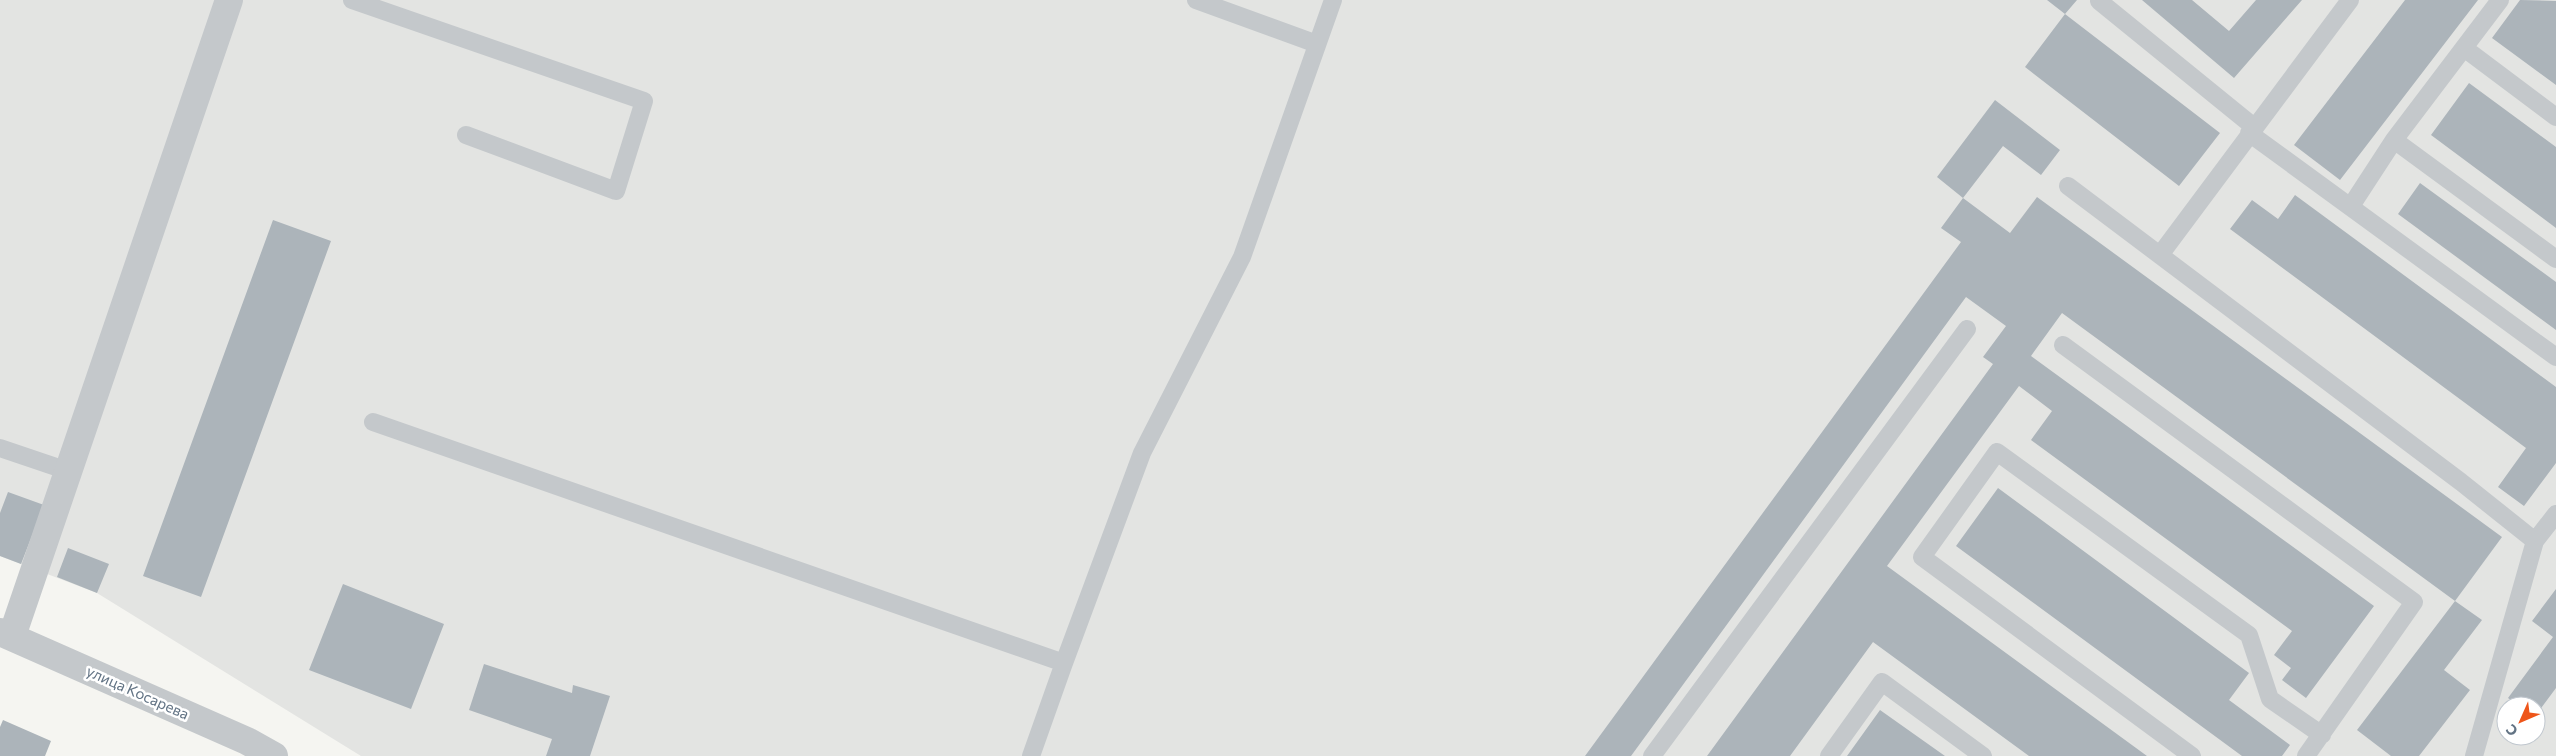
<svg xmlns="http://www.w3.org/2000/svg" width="2556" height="756" viewBox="0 0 2556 756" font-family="Commissioner,sans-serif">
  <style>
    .built { fill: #e3e4e2; fill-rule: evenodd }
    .building { fill: #acb4ba }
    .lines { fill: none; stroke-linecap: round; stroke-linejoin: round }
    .lane { stroke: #c4c8cb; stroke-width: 18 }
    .street { stroke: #c4c8cb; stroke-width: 28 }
    .labels { text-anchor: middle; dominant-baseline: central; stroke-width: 5; stroke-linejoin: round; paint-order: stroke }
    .street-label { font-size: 15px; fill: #627384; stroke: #fff }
  </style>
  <rect width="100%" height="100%" fill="#f5f5f1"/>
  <path class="built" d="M0,0H2556V756H361L97,593L0,556ZM2506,706H2536V736H2506Z"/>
  <path class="building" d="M2047,0H2077L2065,14Z
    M2142,0H2192L2229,31L2256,0H2302L2234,78Z
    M2405,0H2478L2340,180L2294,145Z
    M2520,0L2556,1V85L2492,38Z
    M2065,14L2220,133L2179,186L2025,67Z
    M2469,83L2556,147V228L2431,135Z
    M1995,100L2060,150L2041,175L2003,146L1963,198L1937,177Z
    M2420,183L2556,282V330L2398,214Z
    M2295,195L2556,387V463L2524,506L2498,487L2526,448L2230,229L2252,200L2278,219Z
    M2037,197L2502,537L2455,601L2062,313L2031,356L2374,606L2306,698L2282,680L2291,668L2274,655L2292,631L2031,440L2052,411L2019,386L1887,566L2147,756H2029L1873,642L1790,756H1707L1993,364L1983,357L2006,326L1966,297L1631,756H1585L1961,242L1941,228L1963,198L2010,233Z
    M273,220L331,241L201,597L143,576Z
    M1998,488L2249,673L2229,700L2290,745L2282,756H2242L1956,546Z
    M8,492L44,505L21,564L0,556V513Z
    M68,548L109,564L97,593L57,577Z
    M343,584L444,624L411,709L309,670Z
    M2556,589V688L2536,715V706H2519L2508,698L2553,637L2532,621Z
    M2455,601L2482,620L2444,670L2470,690L2419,756H2391L2357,730Z
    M484,664L572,693L573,685L610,696L590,756H546L552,739L469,710Z
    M1880,710L1945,756H1847Z
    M3,720L51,741L45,756H0V727Z"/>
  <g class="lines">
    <path class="lane" d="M352,0L644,101L616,191L466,135
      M1196,0L1317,44
      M2099,1L2254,127
      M2464,48L2556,117
      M2249,133L2556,357
      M2394,140L2556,259
      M2068,186L2461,482L2535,541
      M2351,206L2394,140L2500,0
      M2160,255L2350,0
      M2063,345L2414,602L2306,756
      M373,422L1064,663L1142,453L1242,257L1333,0
      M0,448L68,471
      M1031,756L1064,663
      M1652,756L1967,329
      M1829,756L1882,682L1983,756
      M2192,756L1922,557L1997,452L2249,635L2270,699L2322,735
      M2474,756L2535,541L2556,514"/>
    <path class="street" d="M0,632L247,741L274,756
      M12,636L229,0"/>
  </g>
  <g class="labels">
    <g class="street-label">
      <text transform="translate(138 692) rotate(24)">улица Косарева</text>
    </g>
  </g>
  <g transform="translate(2521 721) rotate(225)"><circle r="24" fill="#ffffff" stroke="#c0c7ce"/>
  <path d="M0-4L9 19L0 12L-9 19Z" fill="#ee5519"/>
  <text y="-8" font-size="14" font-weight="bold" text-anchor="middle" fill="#627384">С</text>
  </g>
</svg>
